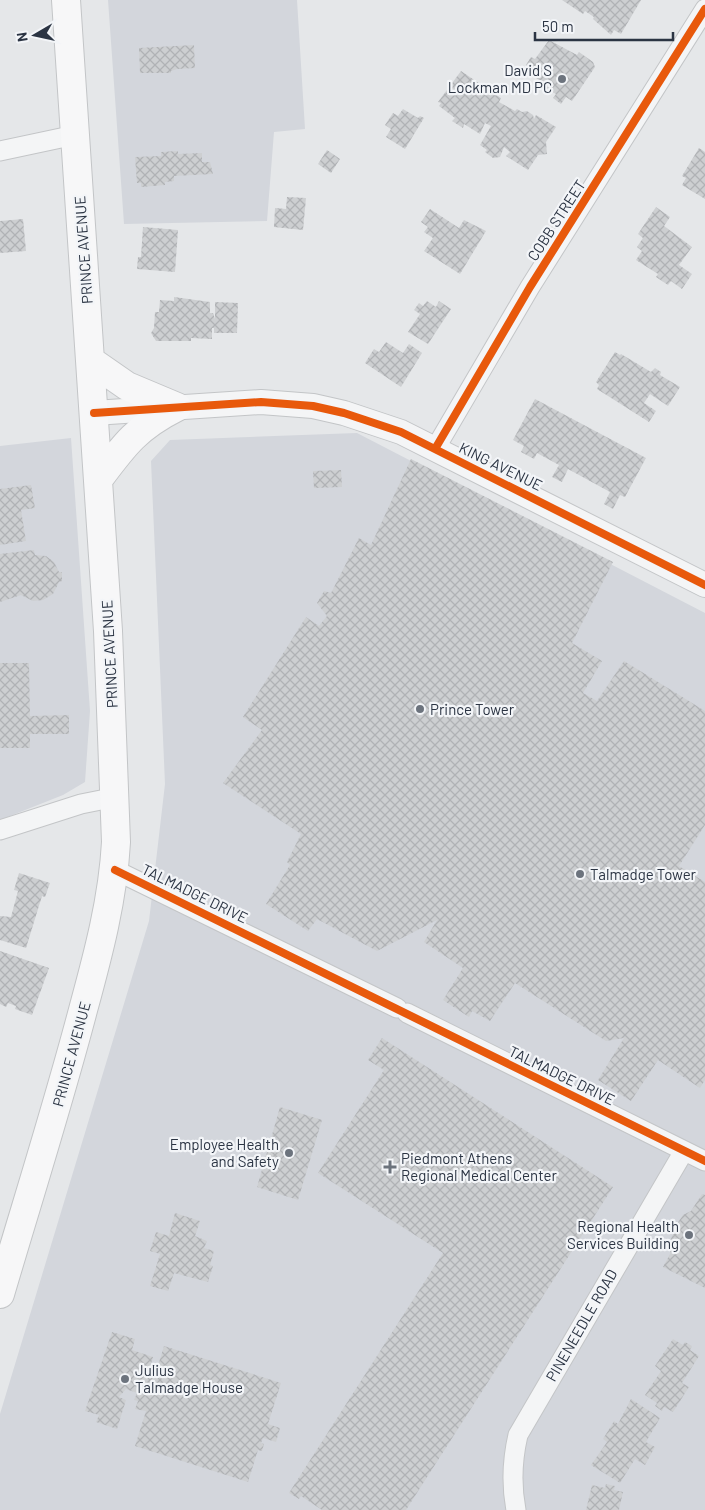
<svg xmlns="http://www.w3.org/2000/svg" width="705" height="1510" viewBox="0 0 705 1510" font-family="Barlow,sans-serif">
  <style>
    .built { fill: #d3d6dc }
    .building { fill: url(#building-cross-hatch) }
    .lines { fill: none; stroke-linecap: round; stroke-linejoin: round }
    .minor-casing { stroke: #c3c5c7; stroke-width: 21 }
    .tertiary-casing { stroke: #c3c5c7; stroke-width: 26 }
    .secondary-casing { stroke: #c3c5c7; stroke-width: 30 }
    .minor { stroke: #f4f5f6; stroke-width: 19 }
    .tertiary { stroke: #f4f5f6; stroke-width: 24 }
    .secondary { stroke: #f7f7f8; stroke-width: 28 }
    .cycleway-casing { stroke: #f3f5f8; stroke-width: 11 }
    .cycleway { stroke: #e8590c; stroke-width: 8 }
    .poi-dot { fill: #6c737d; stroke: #f3f5f8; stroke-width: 2 }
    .labels { text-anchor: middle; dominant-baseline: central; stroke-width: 4.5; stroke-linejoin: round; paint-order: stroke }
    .poi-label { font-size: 15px; fill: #2b3443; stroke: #f3f5f8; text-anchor: start }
    .street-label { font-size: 15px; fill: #2b3443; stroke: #f3f5f8 }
  </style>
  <defs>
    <pattern id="building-cross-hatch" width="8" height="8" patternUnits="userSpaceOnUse" patternTransform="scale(1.25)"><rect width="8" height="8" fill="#cdcfd1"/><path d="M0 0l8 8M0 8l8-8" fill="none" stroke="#b0b2b5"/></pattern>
  </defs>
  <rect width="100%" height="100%" fill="#e5e7e9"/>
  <path class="built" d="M108,0H297L305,129L274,132L267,221L124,224Z
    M357,433L705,613V1510H0V1414L149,921L165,784L151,461L170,440Z
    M71,438L90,711L85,782L63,795L0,820V446Z"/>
  <path class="building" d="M562,0H641L621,34L614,30L611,35L593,19L594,17L585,11L583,14Z
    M549,40L577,55L579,52L593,62L595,67L572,101L566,97L561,104L553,98L556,94L546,88L548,86L527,72L530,68L526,65L531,57L535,59Z
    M194,45L195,68L177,69L171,71V73H140L139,48Z
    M461,71L501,98L499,102L515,111L517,109L522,112L527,111L533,115L534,119L536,115L556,127L546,142L547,154L538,155L528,170L506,156L510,152L504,147L500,157L493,158L485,152L487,150L480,145L491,126L485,123L480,134L464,124L463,128L452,121L455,118L439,106L441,103L438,102Z
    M403,109L418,118L420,116L424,118L405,149L386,137L391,129L385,125L393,113L398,116Z
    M699,148L705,152V199L682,185L686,178L682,176Z
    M327,150L340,159L331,173L318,164Z
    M178,151V154L202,153V162H210L213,174L174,176V181L165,182V185L141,187V183H137L135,157L161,156V152Z
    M287,197L306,198L303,230L274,227L275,208L286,209Z
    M656,207L670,217L664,226L692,247L679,265L692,274L682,289L671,281L668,285L656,277L658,274L636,260L642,251L637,247L643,238L638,234Z
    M430,209L459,228L464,220L486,231L460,274L424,251L433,238L424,232L428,227L421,222Z
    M23,219L26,251L0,253V221Z
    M143,227L178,230L175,272L137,269L138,257H141Z
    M174,297L210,302V313H213L215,319V302L238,303L237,333H214V328H212V339L191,338V341H156L151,333L154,328L155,312H159L160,300L174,301Z
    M427,301L436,307L439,301L451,309L428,344L408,332L420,314L414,310L419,303L423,306Z
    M386,342L403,353L409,344L422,353L401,387L365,363L374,349L379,352Z
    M615,352L620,355L621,354L651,372L655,368L661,372L660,375L680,387L668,406L650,394L644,403L656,411L649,422L597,389L599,385L596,382Z
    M535,399L646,458L625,497L620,495L613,509L604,504L610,492L568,469L562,482L552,477L559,465L537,453L534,459L521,452L524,446L513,440Z
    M411,459L613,562L572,643L602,661L583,693L597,701L624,661L705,711V825L679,866L705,882V1080L700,1088L658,1060L631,1101L598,1080L624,1038L606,1041L515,983L490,1021L472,1011L469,1017L443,1000L463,968L424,942L437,920L377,951L317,919L308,931L266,904L290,865L287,862L301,834L223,783L262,730L243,717L306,617L319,626L327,616L317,603L324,591L331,593L359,538L371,545Z
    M341,470L342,487L314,488L313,471Z
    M31,485L35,508L21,510L26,541L0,545V489Z
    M34,550L35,555L46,556L54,562L59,572H62V581L59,582L53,594L43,600L33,601L21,595L0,602V554Z
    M0,663H29L30,716L69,715V734H30V748H0Z
    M19,873L50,883L45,897L42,896L26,948L0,940V916L11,917L18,891L14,890Z
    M0,951L49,968L32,1015L15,1009L16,1006L8,1003L6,1007L0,1004Z
    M382,1038L613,1187L406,1510H322L301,1496L299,1499L289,1493L443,1253L318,1173L384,1070L368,1060Z
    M280,1107L322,1120L298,1200L257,1187Z
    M702,1194L705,1195V1288L663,1267L670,1254V1242L675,1227L683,1215L691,1211Z
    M175,1213L200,1221L195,1236L207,1241L204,1248L214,1251L210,1265L213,1266L208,1282L174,1273L168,1291L150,1286L160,1254L150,1251L156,1232L169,1236Z
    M112,1332L135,1339L132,1350L153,1357L150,1367L157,1369L164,1346L281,1383L268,1424L280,1428L276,1442L263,1438L261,1443L264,1444L262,1451L258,1450L248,1482L135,1446L146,1411L135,1409L138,1401L134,1400L137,1393L126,1389L119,1397L126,1400L117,1429L96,1422L99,1415L85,1411Z
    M673,1339L683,1345L685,1342L692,1346L690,1350L699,1356L682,1383L689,1387L673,1412L664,1407L662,1411L655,1406L657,1403L645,1395L661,1371L655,1366Z
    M631,1399L660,1418L646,1442L655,1447L645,1465L635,1459L620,1483L591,1465L607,1442L603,1439L614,1421L618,1424Z
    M606,1484L615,1486L614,1490L623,1492L619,1510H586L592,1485L605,1488Z"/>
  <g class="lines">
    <g class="minor-casing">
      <path id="minor" d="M0,151L75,135
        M435,449L530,287L705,9
        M0,830L81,804L116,797
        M115,870L397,1008
        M407,1013L705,1161
        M516,1510C511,1484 512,1461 518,1435L684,1151"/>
    </g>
    <g class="tertiary-casing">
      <path id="tertiary" d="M94,413L261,402L313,406L344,413L401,432L705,585"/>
    </g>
    <g class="secondary-casing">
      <path id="secondary" d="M91,361L127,386L177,407
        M98,480C124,445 137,427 177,407
        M0,1294C28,1199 58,1105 83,1010C98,955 113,899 116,842L108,631L66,0"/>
    </g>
    <use href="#minor" class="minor"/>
    <use href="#tertiary" class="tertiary"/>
    <use href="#secondary" class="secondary"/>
    <g class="cycleway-casing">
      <path id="cycleway" d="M94,413L261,402L313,406L344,413L401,432L705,585
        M435,449L530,287L705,9
        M115,870L705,1161"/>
    </g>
    <use href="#cycleway" class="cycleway"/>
  </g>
  <g class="poi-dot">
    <circle cx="562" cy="79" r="5"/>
    <circle cx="420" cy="709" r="5"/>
    <circle cx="580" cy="874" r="5"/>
    <circle cx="289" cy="1153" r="5"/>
    <path d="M387.5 1159.5h5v5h5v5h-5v5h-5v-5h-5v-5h5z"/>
    <circle cx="689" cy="1235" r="5"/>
    <circle cx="125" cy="1379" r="5"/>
  </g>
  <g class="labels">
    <g class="poi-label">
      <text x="552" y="70" text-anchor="end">David S<tspan x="552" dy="17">Lockman MD PC</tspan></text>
      <text x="430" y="709">Prince Tower</text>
      <text x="590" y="874">Talmadge Tower</text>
      <text x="279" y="1144" text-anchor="end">Employee Health<tspan x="279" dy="17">and Safety</tspan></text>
      <text x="401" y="1158">Piedmont Athens<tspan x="401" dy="17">Regional Medical Center</tspan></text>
      <text x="679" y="1226" text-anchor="end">Regional Health<tspan x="679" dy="17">Services Building</tspan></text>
      <text x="135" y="1370">Julius<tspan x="135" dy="17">Talmadge House</tspan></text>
    </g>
    <g class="street-label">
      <text transform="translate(556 220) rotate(-57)">COBB STREET</text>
      <text transform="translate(83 250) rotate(-94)">PRINCE AVENUE</text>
      <text transform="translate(501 466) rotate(26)">KING AVENUE</text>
      <text transform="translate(109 654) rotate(-93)">PRINCE AVENUE</text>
      <text transform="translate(195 893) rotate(26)">TALMADGE DRIVE</text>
      <text transform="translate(71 1054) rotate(-75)">PRINCE AVENUE</text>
      <text transform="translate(562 1075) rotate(26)">TALMADGE DRIVE</text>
      <text transform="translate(581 1325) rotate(-60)">PINENEEDLE ROAD</text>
    </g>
  </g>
  <g transform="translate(35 35) rotate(261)" stroke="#f3f5f8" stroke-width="4" paint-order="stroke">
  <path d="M0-4L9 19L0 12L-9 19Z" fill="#2b3443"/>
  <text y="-8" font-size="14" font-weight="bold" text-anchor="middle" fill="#2b3443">N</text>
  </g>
  <path d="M535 32v8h138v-8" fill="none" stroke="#2b3443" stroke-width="2.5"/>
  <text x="542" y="32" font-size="15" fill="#2b3443" stroke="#f3f5f8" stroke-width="4" paint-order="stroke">50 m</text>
</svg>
